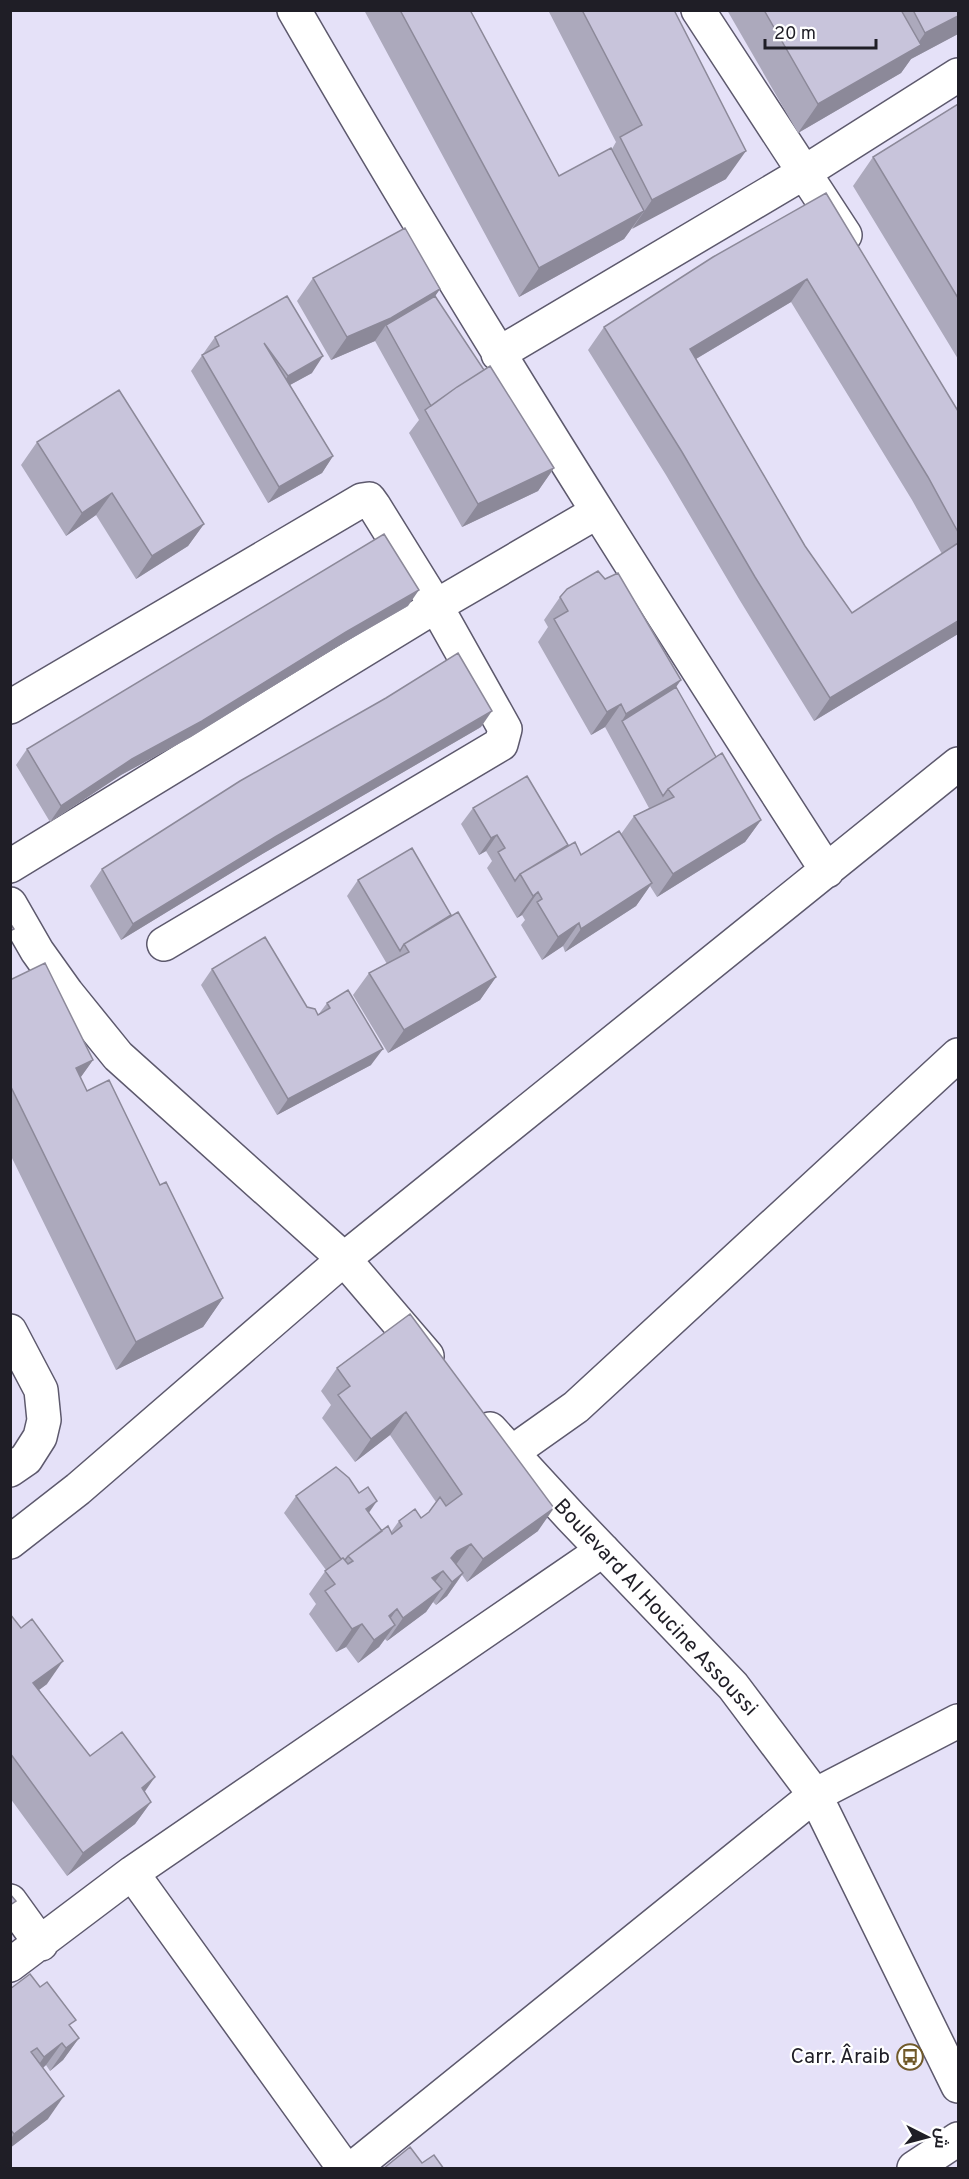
<svg xmlns="http://www.w3.org/2000/svg" width="969" height="2179" viewBox="0 0 969 2179" font-family="Overpass,Cairo,sans-serif">
  <style>
    .lines { fill: none; stroke-linecap: round; stroke-linejoin: round }
    .minor-casing { stroke: #5d596d; stroke-width: 36 }
    .minor { stroke: #fff; stroke-width: 33 }
    .wall { fill: #aca9bc; fill-rule: evenodd }
    .shaded-wall { fill: #8c8999 }
    .building { fill: #c8c4db; stroke: #8c8999; stroke-width: 1.5 }
    .labels { text-anchor: middle; dominant-baseline: central; stroke-width: 4.5; stroke-linejoin: round; paint-order: stroke }
    .street-label { font-size: 21px; fill: #1f1e26; stroke: #fff }
    .poi-label { font-size: 21px; fill: #1f1e26; stroke: #fff; text-anchor: end }
  </style>
  <rect width="100%" height="100%" fill="#e5e1f8"/>
  <g class="lines">
    <g class="minor-casing">
      <path id="minor" d="M294,10C463,303 644,587 827,871
        M698,10L845,235
        M498,354L805,172L958,75
        M10,707L362,500L369,499L374,506L436,606L505,729L501,744L164,944
        M10,866L436,606L597,512
        M10,904L37,951L67,993L118,1056L344,1259L427,1356
        M10,1331L41,1390L44,1420L40,1437L26,1459L10,1470
        M490,1429L571,1517L733,1686L815,1795L958,2086
        M511,1453L576,1407L958,1055
        M10,1542L78,1489L344,1259L958,764
        M132,1873L344,2168
        M10,1901L41,1944
        M10,1965L132,1873L603,1550
        M353,2168L815,1795L958,1721
        M914,2168L958,2139"/>
    </g>
    <use href="#minor" class="minor"/>
  </g>
  <path class="wall" d="M364,10H470L559,176L612,149L616,142L548,10H674L726,179L632,228L624,239L519,297Z
    M727,10H958V34L911,59L901,73L798,133Z
    M958,104V359L853,186L873,157Z
    M826,193L958,411V634L814,721L739,599L666,475L588,350L604,327ZM791,302L912,500L942,554L852,613L805,546L696,359Z
    M313,278L440,289L435,296L484,370L554,468L538,491L462,527L409,433L419,420L375,341L331,360L297,301Z
    M287,296L312,373L290,385L333,456L322,473L268,503L191,371L215,337Z
    M37,442L204,524L188,546L136,579L96,515L66,536L21,465Z
    M560,597L676,687L716,757L761,820L745,842L657,897L650,886L636,906L565,952L563,946L542,960L521,925L525,920L522,915L517,918L487,868L492,861L486,851L479,855L461,824L473,808L568,845L581,855L621,834L634,816L649,808L605,727L591,735L538,642L548,627L544,620Z
    M408,606L335,648L191,737L121,775L50,822L16,765L27,749Z
    M481,727L264,853L121,940L90,886L102,869Z
    M358,880L451,915L496,977L480,1000L388,1053L353,995L369,973L387,964L347,896Z
    M212,969L307,1007L318,1015L327,1003L371,1065L277,1115L201,985Z
    M10,980L93,1060L80,1078L87,1091L160,1185L223,1298L203,1327L116,1370L10,1154Z
    M410,1314L538,1531L467,1582L462,1575L447,1596L436,1605L433,1602L426,1612L387,1641L385,1639L379,1647L358,1663L346,1647L336,1652L309,1614L316,1604L309,1594L326,1570L284,1513L296,1496L369,1513L382,1531L391,1532L399,1521L421,1518L429,1512L436,1502L390,1435L355,1462L322,1418L331,1405L321,1391L337,1368Z
    M11,1614L47,1684L39,1690L90,1756L144,1792L151,1802L135,1824L67,1876L10,1798Z
    M10,1989L71,2027L79,2038L63,2060L50,2071L46,2065L43,2068L48,2119L10,2148Z"/>
  <path class="shaded-wall" d="M958,16V34L911,59L901,73L798,133L818,104L914,49L925,33Z
    M746,151L726,179L632,229L652,200Z
    M644,211L624,239L519,297L539,268Z
    M807,279L791,302L674,372L690,349Z
    M440,289L424,312L386,325L375,341L331,360L347,337Z
    M323,356L312,373L277,392L288,376Z
    M333,456L322,473L268,503L279,487Z
    M554,468L538,491L462,527L478,504Z
    M112,493L96,515L66,536L82,513Z
    M204,524L188,546L136,579L152,556Z
    M419,590L408,606L335,648L191,737L121,775L50,822L61,806L132,759L346,632Z
    M958,621V634L814,721L830,698Z
    M681,680L665,703L622,721L626,714Z
    M621,704L605,727L591,735L607,712Z
    M492,711L481,727L264,853L121,940L133,924L275,837Z
    M761,820L745,842L657,897L673,874Z
    M497,835L486,851L479,855L491,838Z
    M652,883L636,906L565,952L581,929Z
    M538,892L522,915L517,918L533,896Z
    M579,923L563,946L542,960L558,937Z
    M496,977L480,1000L388,1053L404,1030Z
    M383,1049L371,1065L277,1115L288,1099Z
    M93,1060L73,1088L76,1068Z
    M223,1298L203,1327L116,1370L136,1342Z
    M406,1412L390,1435L355,1462L371,1439Z
    M377,1501L366,1517V1509Z
    M554,1508L538,1531L467,1582L483,1559Z
    M471,1544L455,1566L443,1571L426,1594L432,1578L457,1551Z
    M463,1573L447,1596L436,1605L452,1582Z
    M442,1589L426,1612L387,1641L403,1618Z
    M397,1609L381,1632L389,1616Z
    M362,1624L346,1647L336,1652L352,1629Z
    M395,1625L379,1647L358,1663L374,1640Z
    M63,1661L47,1684L17,1706L33,1683Z
    M155,1777L139,1800L142,1788Z
    M151,1802L135,1824L67,1876L83,1853Z
    M79,2038L63,2060L50,2071L66,2048Z
    M62,2043L46,2065L28,2080L44,2057Z
    M64,2096L48,2119L10,2148V2140L14,2134Z"/>
  <path class="building" d="M400,10H470L559,176L611,148L644,211L539,268Z
    M582,10H674L746,151L652,200L620,137L642,125Z
    M764,10H901L921,45L818,104Z
    M913,10H958V16L925,33Z
    M958,104V298L873,157Z
    M826,193L958,411V532L928,477L807,279L690,349L805,546L852,613L958,543V621L830,698L755,577L682,452L604,327L713,257Z
    M405,228L440,289L391,318L347,337L313,278Z
    M287,296L323,356L288,376L264,343L333,456L279,487L202,355L219,346L215,337Z
    M435,296L484,370L457,387L431,406L386,325Z
    M490,366L554,468L478,504L425,410L457,387Z
    M119,390L204,524L152,556L112,493L82,513L37,442Z
    M384,534L419,590L346,632L202,721L132,759L61,806L27,749Z
    M598,571L605,579L618,573L681,680L626,714L621,704L607,712L554,619L568,611L560,597L567,589Z
    M458,653L492,711L275,837L133,924L102,869L240,781L386,698Z
    M676,687L716,757L668,789L663,796L622,721Z
    M722,753L761,820L673,874L634,816L674,797L668,789Z
    M527,776L568,845L520,874L515,881L498,852L505,848L497,835L491,838L473,808Z
    M619,831L652,883L581,929L579,923L558,937L537,902L542,899L538,892L533,896L520,874L575,842L581,855Z
    M412,848L451,915L404,944L400,951L358,880Z
    M458,912L496,977L404,1030L369,973L409,952L404,944Z
    M10,923L14,929L10,931Z
    M265,937L307,1007L315,1009L318,1015L330,1008L327,1003L348,990L383,1049L288,1099L212,969Z
    M45,963L93,1060L76,1068L87,1091L109,1080L160,1185L166,1182L223,1298L136,1342L10,1085V980Z
    M410,1314L554,1508L483,1559L471,1544L457,1551L451,1558L463,1573L452,1582L443,1571L432,1578L442,1589L403,1618L397,1609L389,1616L395,1625L374,1640L362,1624L352,1629L325,1591L335,1584L325,1571L343,1558L348,1564L353,1561L348,1556L388,1526L392,1534L402,1526L399,1521L415,1509L421,1518L429,1512L440,1497L446,1506L462,1494L406,1412L371,1439L338,1395L350,1386L337,1368Z
    M336,1467L349,1478L359,1493L368,1487L377,1501L366,1509L382,1531L348,1556L345,1560L343,1558L341,1559L296,1496Z
    M10,1614L21,1628L32,1619L63,1661L33,1683L90,1756L122,1732L155,1777L142,1788L151,1802L83,1853L10,1753Z
    M10,1894L16,1901L10,1905Z
    M30,1974L40,1987L47,1982L76,2020L69,2025L79,2038L66,2048L62,2043L44,2057L37,2048L31,2052L64,2096L14,2134L10,2129V1989Z
    M410,2147L422,2163L434,2155L444,2169H383Z"/>
  <defs>
    <g id="bus-ring" transform="scale(1.35)"><circle r="9.5" fill="#fff" stroke="#715a2a" stroke-width="1.5"/><path d="M-5-6H5V4H4V6H2V4H-2V6H-4V4H-5ZM-3.5-4V0h7V-4ZM-3.5 1.2v1.5H-2V1.2ZM2 1.2v1.5H3.5V1.2Z" fill="#715a2a"/></g>
  </defs>
  <g fill-rule="evenodd">
    <use href="#bus-ring" x="910" y="2057"/>
  </g>
  <g class="labels">
    <g class="street-label">
      <text transform="translate(655 1608) rotate(47)">Boulevard Al Houcine Assoussi</text>
    </g>
    <g class="poi-label">
      <text x="890" y="2057">Carr. Âraib</text>
    </g>
  </g>
  <rect width="969" height="2179" fill="none" stroke="#1f1e26" stroke-width="24"/>
  <g transform="translate(927 2137) rotate(96)" stroke="#ffffff" stroke-width="4.5" paint-order="stroke">
  <path d="M0-4.5L10 22L0 15L-10 22Z" fill="#1f1e26"/>
  <text y="-9" font-size="16" font-weight="bold" text-anchor="middle" fill="#1f1e26">ش</text>
  </g>
  <path d="M765 39v9h111v-9" fill="none" stroke="#1f1e26" stroke-width="3"/>
  <text x="774" y="39" font-size="18" fill="#1f1e26" stroke="#ffffff" stroke-width="4.5" paint-order="stroke">20 m</text>
</svg>
